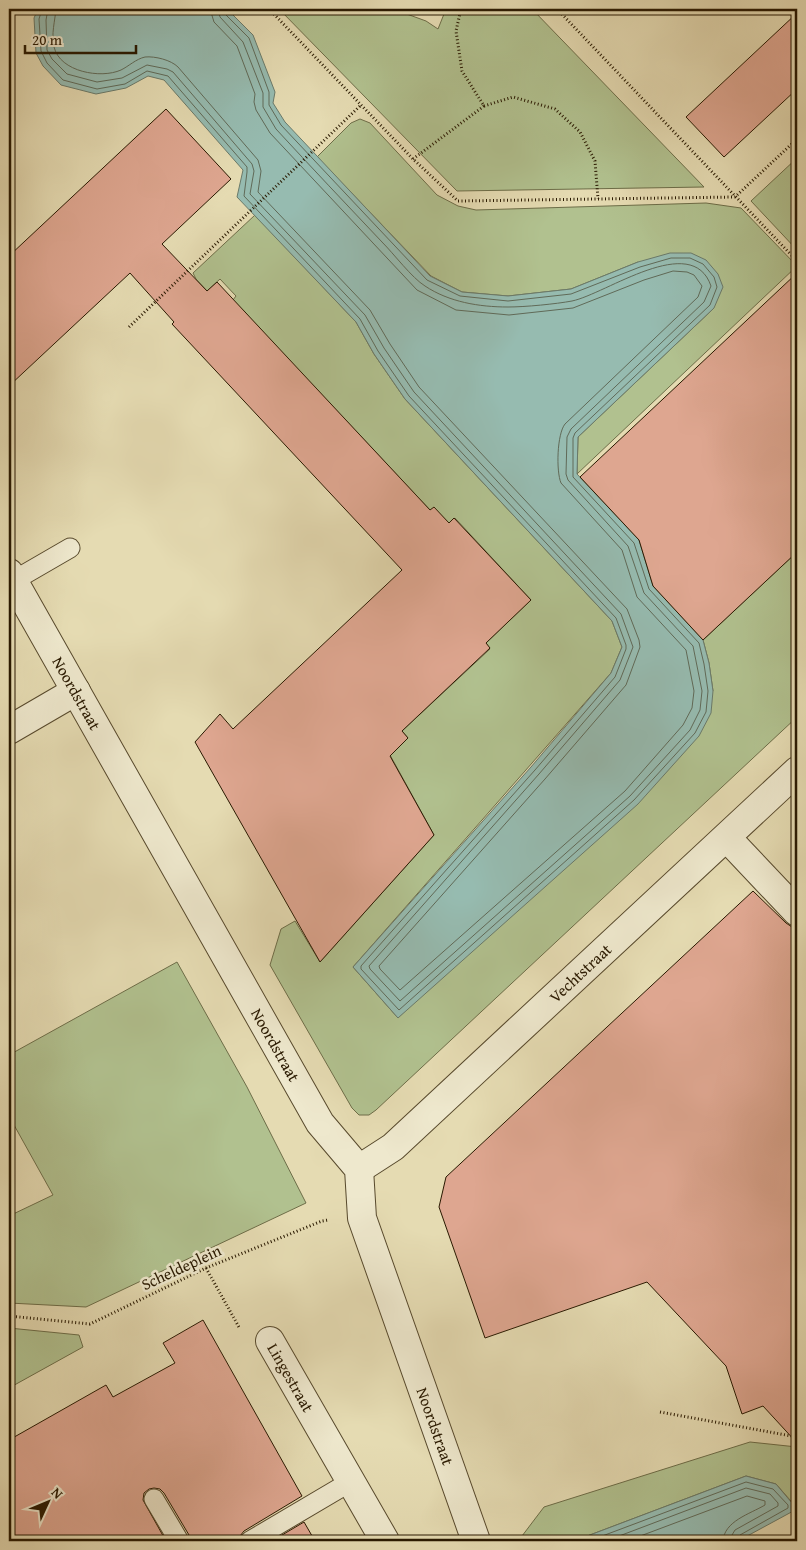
<svg xmlns="http://www.w3.org/2000/svg" width="806" height="1550" viewBox="0 0 806 1550" font-family="'Gentium Book Plus',serif">
  <style>
    .green { fill: #b1c18f; stroke: #6d6d48 }
    .water { fill: #96bbb0; stroke: #6a7a6a }
    .lines { fill: none; stroke-linecap: round; stroke-linejoin: round }
    .shore { stroke: #606a58; stroke-width: 1 }
    .building { fill: #dea690; stroke: #291901 }
    .lane-casing { stroke: #584a2d; stroke-width: 21 }
    .street-casing { stroke: #584a2d; stroke-width: 30 }
    .path { stroke: #291901; stroke-width: 3; stroke-dasharray: 1 2.5; stroke-linecap: butt }
    .lane { stroke: #eee8cd; stroke-width: 19 }
    .street { stroke: #eee8cd; stroke-width: 28 }
    .labels { text-anchor: middle; dominant-baseline: central; stroke-width: 5; stroke-linejoin: round; paint-order: stroke }
    .street-label { font-size: 16px; fill: #291901; stroke: #eee8cd }
  </style>
  <rect width="100%" height="100%" fill="#e5dbb2"/>
  <filter id="stains"><feTurbulence type="fractalNoise" baseFrequency=".004" numOctaves="4"/><feColorMatrix values="0 0 0 0 .2 0 0 0 0 .09 0 0 0 0 .02 0 0 0 .5 -.17"/></filter>
  <radialGradient id="worn" r=".72"><stop offset=".6" stop-color="#630" stop-opacity="0"/><stop offset="1" stop-color="#630" stop-opacity=".3"/></radialGradient>
  <path class="green" d="M279,9H393L426,21L438,29L446,9H532L704,187L457,191Z
    M360,119L370,123L437,195L458,206L476,210L706,203L741,208L797,266L577,474L578,437L714,308L638,262L571,289L508,296L462,292L431,276L317,157L351,123Z
    M797,158V250L751,201Z
    M255,215L356,322L374,354L405,399L612,621L622,647L611,673L353,967L398,1018L713,691L709,663L703,640L797,552V717L376,1110L369,1115H359L352,1108L270,965L281,929L295,921L320,962L434,835L390,755L408,738L402,731L490,649L486,643L531,600L455,518L449,523L434,508L430,510L233,300L236,296L220,279L207,291L196,279L193,273Z
    M177,962L247,1087L306,1203L86,1307L9,1303V1216L53,1195L9,1116V1055Z
    M9,1328L79,1335L83,1347L9,1388Z
    M750,1442L797,1447V1508L776,1484L746,1476L574,1541H523L522,1536L544,1507Z"/>
  <path class="water" d="M38,9H227L253,35L275,92L273,103L285,122L430,276L462,292L508,296L571,289L638,262L670,253H691L706,260L718,274L723,287L714,308L578,437L577,474L639,540L653,586L703,640L709,663L713,691L711,713L699,736L638,804L398,1018L353,967L531,767L611,673L622,647L612,621L405,399L374,354L356,322L237,197L243,170L164,80L148,76L126,88L96,94L61,85L43,66L36,53L34,18Z
    M746,1476L776,1484L797,1509L738,1541H574Z"/>
  <g class="lines">
    <path class="shore" d="M42,9L39,19L41,51L47,63L63,80L97,89L125,84L147,71L168,76L247,167V172L244,196L360,319L378,351L409,396L616,618L626,645V649L615,677L535,770L361,966V969L399,1010L634,800L695,733L706,712L708,691L704,664L699,643L649,589L634,543L573,477V438L575,433L710,305L717,287L714,277L703,264L690,258H671L640,267L571,294L508,301L460,296L427,280L281,125L269,105V92L249,38L225,14L224,9
      M48,9L46,20L47,50L52,59L67,74L97,82L122,78L147,65L167,69L173,72L252,164L254,171L250,194L365,315L384,348L414,392L621,614L633,647L620,680L539,774L369,966L370,969L400,1001L630,796L690,730L700,710L702,691L693,646L644,593L628,546L568,480L566,474L567,437L571,429L704,302L711,286C692,231 606,294 572,301C556,304 525,307 508,307C479,307 449,302 425,286C412,278 394,254 382,242C347,205 311,167 276,129L263,107V93L243,42L220,17L218,9
      M56,9C55,21 51,34 54,47C60,72 101,79 121,70C129,66 136,59 145,57C155,56 171,60 178,67L258,160L261,171L258,192L370,310L390,344L419,387L627,609L639,640L640,647L626,685L545,779L379,966L380,969L400,990L625,791L683,725L692,708L694,691L686,650L637,597L622,550L561,483C556,471 557,434 565,424L698,297L702,286L694,275L687,272L673,271L644,280L573,308L509,315L456,310L417,290L270,133L256,110L254,102L255,94L237,46L214,22L210,9
      M589,1541L746,1482L773,1489L788,1505V1508L740,1535L737,1541
      M606,1541L746,1488L770,1494L778,1503V1506L735,1530L732,1535L731,1541
      M627,1541L747,1496L765,1501V1505C750,1514 724,1521 723,1541"/>
  </g>
  <path class="building" d="M797,13V89L724,157L686,117Z
    M166,109L231,179L162,244L207,291L217,282L430,510L434,507L449,523L454,518L531,600L486,643L490,648L402,731L408,738L390,756L434,835L320,962L195,742L220,714L233,729L402,570L172,324L174,322L130,273L9,386V256Z
    M797,273V552L703,640L653,586L639,540L580,477Z
    M753,891L786,923L792,927H797V1443L763,1406L742,1414L726,1366L647,1282L485,1338L439,1207L446,1177Z
    M203,1320L302,1496L244,1531L240,1536L239,1541H190L189,1535L164,1493L160,1489L154,1488L149,1489L144,1493L143,1500L166,1541H9V1440L106,1385L113,1397L175,1363L163,1343Z
    M304,1522L315,1541H272Z"/>
  <g class="lines">
    <g class="lane-casing">
      <path id="lane" d="M13,581L70,548
        M154,1499L179,1541
        M250,1541L350,1482"/>
    </g>
    <g class="street-casing">
      <g id="street">
        <path id="s1" d="M9,573L320,1123L359,1169L362,1218L476,1541"/>
        <path d="M9,730L76,691"/>
        <path d="M727,838L797,912"/>
        <path id="s2" d="M359,1169L393,1147L797,771"/>
        <path id="s3" d="M270,1341L385,1541"/>
      </g>
    </g>
    <path class="path" d="M269,9L413,159L458,201L735,197L797,139
      M557,9L797,261
      M484,106L513,97L555,109L580,132L595,161L598,199
      M413,159L484,106L462,71L456,31L461,9
      M129,327L361,105
      M206,1268L240,1329
      M9,1316L90,1324L206,1268L322,1221L328,1220
      M660,1412L797,1437
      M792,1523L797,1520"/>
    <use href="#lane" class="lane"/>
    <use href="#street" class="street"/>
  </g>
  <g class="labels">
    <g class="street-label">
      <text stroke="none"><textPath href="#s1" startOffset="138">Noordstraat</textPath></text>
      <text stroke="none"><textPath href="#s2" startOffset="296">Vechtstraat</textPath></text>
      <text stroke="none"><textPath href="#s1" startOffset="542">Noordstraat</textPath></text>
      <text transform="translate(181 1267) rotate(-25)">Scheldeplein</text>
      <text stroke="none"><textPath href="#s3" startOffset="42">Lingestraat</textPath></text>
      <text stroke="none"><textPath href="#s1" startOffset="962">Noordstraat</textPath></text>
    </g>
  </g>
  <rect width="806" height="1550" fill="none" stroke="#e5dbb2" stroke-width="30"/>
  <rect x="10" y="10" width="786" height="1530" fill="none" stroke="#291901" stroke-width="2.5"/>
  <rect x="15" y="15" width="776" height="1520" fill="none" stroke="#291901"/>
  <g transform="translate(48 1502) rotate(46)" stroke="#eee8cd" stroke-width="4" paint-order="stroke">
  <path d="M0-4L9 19L0 12L-9 19Z" fill="#291901"/>
  <text y="-8" font-size="14" font-weight="bold" text-anchor="middle" fill="#291901">N</text>
  </g>
  <path d="M25 45v8h111v-8" fill="none" stroke="#291901" stroke-width="2.5"/>
  <text x="32" y="45" font-size="15" fill="#291901" stroke="#eee8cd" stroke-width="4" paint-order="stroke">20 m</text>
  <rect width="100%" height="100%" filter="url(#stains)"/>
  <rect width="100%" height="100%" fill="url(#worn)"/>
</svg>
